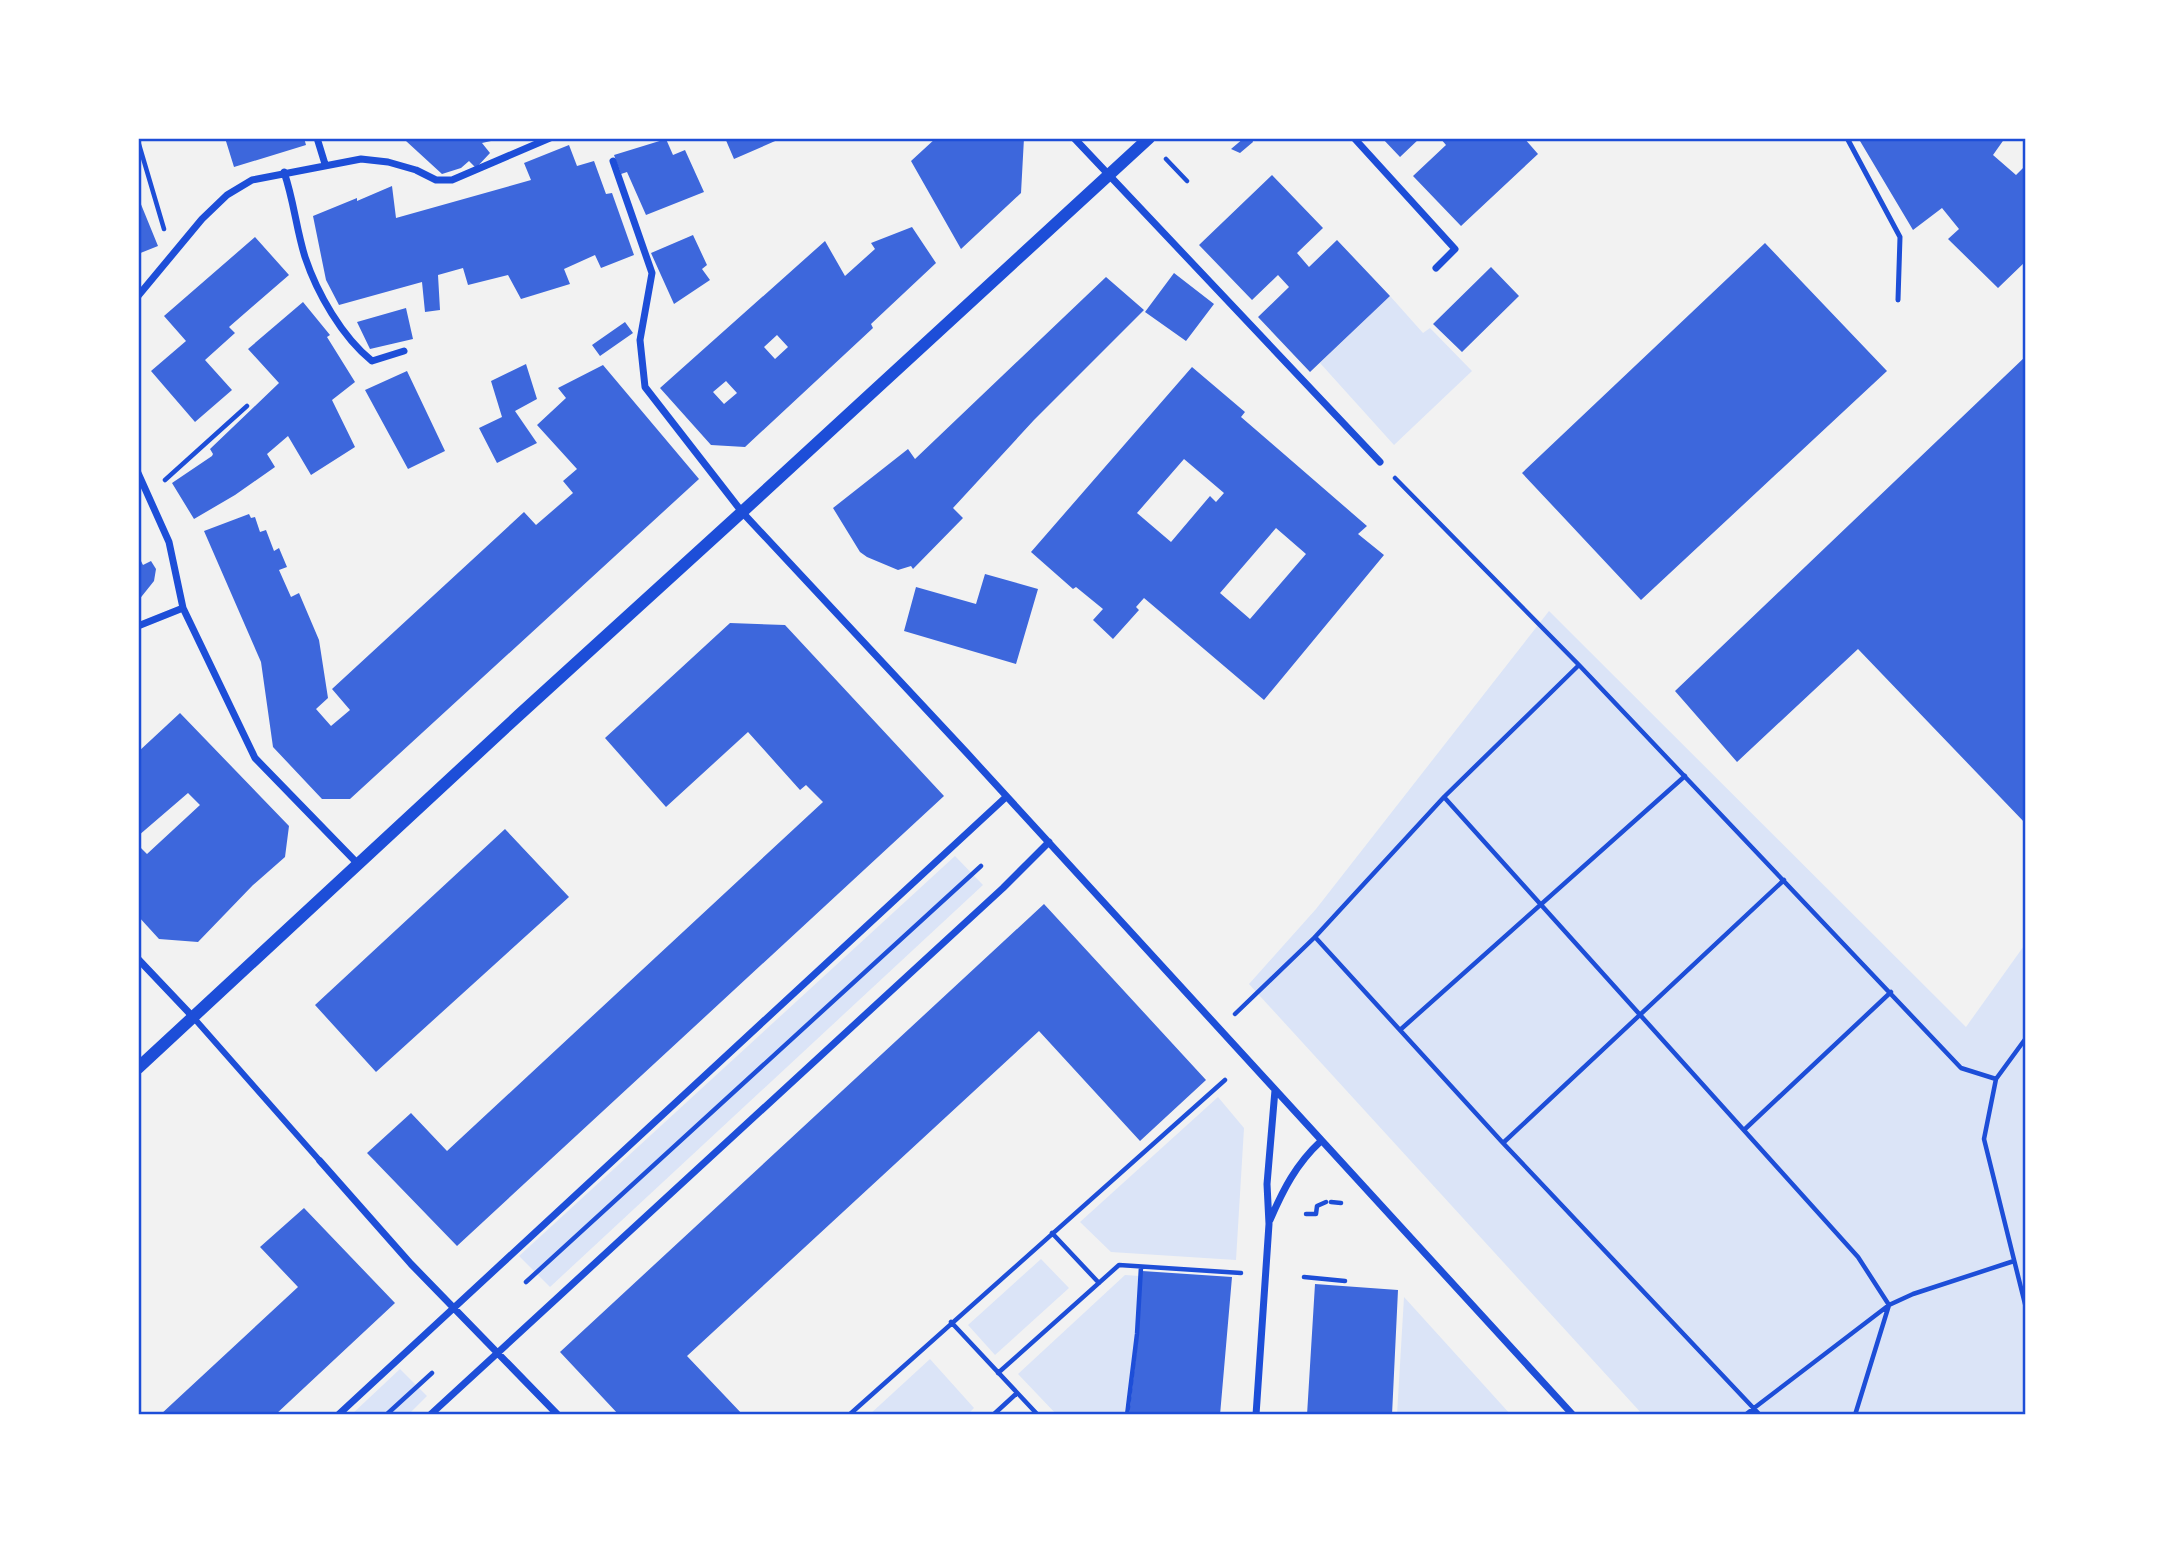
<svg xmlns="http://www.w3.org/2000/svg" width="2164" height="1553" viewBox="0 0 2164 1553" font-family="'Source Sans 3',sans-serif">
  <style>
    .green { fill: #dbe4f7 }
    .building { fill: #3d67dc; fill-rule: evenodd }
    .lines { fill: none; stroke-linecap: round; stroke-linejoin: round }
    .path { stroke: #1d4ed8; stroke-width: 4.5 }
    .service { stroke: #1d4ed8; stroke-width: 5 }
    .pedestrian { stroke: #1d4ed8; stroke-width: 6 }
    .minor { stroke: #1d4ed8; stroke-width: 7 }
    .tertiary { stroke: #1d4ed8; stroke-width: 12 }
    .neatline { fill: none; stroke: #1d4ed8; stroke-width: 2.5 }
  </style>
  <rect width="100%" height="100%" fill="#f2f2f2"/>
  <path class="green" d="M1390,296L1423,333L1430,328L1472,371L1394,445L1320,363Z
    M1549,611L1966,1027L2026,943V1415H1643L1249,984L1316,909Z
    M955,856L983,885L550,1287L519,1256Z
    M1218,1097L1244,1128L1236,1260L1111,1252L1080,1222Z
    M1041,1259L1069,1288L995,1355L968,1325Z
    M1125,1275L1140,1276L1136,1345L1124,1415H1057L1018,1374Z
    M1404,1297L1511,1415H1397Z
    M930,1359L974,1408L967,1415H869Z
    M400,1369L427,1396L408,1415H351Z"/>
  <path class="building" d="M225,138H304L306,145L234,167Z
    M408,138H500V139L482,143L490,153L476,168L469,161L461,168L442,174L406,141Z
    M725,138H782L734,159Z
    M936,138H1024L1021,193L961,249L911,161Z
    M1244,138H1252L1253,142L1240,153L1231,149Z
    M1382,138H1420L1400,157Z
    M1440,138H1524L1538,154L1461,226L1413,176L1446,145Z
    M1866,138H2005L1993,155L2016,175L2026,165V261L1998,288L1948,239L1959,229L1942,208L1913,230L1860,141Z
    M666,139L673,155L685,150L704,192L646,215L627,172L621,174L614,155Z
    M569,145L577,166L594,161L606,194L612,193L634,255L601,268L595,255L564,269L570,284L521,299L508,275L468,285L463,268L438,275L440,310L425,312L422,282L339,305L326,280L313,216L357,198V201L392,186L396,218L531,180L524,163Z
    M1272,175L1323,228L1297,253L1309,267L1337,240L1390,296L1310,372L1258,317L1289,287L1278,275L1252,300L1199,245Z
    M138,197L158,246L138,254Z
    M912,227L936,263L871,324L873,328L745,447L711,445L660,388L825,241L845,276L875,249L871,243ZM777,335L788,347L775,359L764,347ZM726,381L737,393L724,404L713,392Z
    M693,235L707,265L702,269L710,280L674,304L651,253Z
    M255,237L289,275L229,327L235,333L205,360L232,390L195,422L151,371L186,341L164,316Z
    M1765,243L1887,371L1641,600L1522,473Z
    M1491,267L1519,296L1462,352L1433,324Z
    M1174,273L1214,304L1186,341L1145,312Z
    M1106,277L1144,310L1034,420L953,508L963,518L913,569L911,566L898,570L867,557L860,552L833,508L908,449L915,459Z
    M303,302L330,335L327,337L355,382L332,400L355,447L311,475L288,436L267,454L275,467L235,495L194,519L172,483L212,456L213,454L210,449L279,383L248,349Z
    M406,308L413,339L370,349L357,322Z
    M625,322L633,333L600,356L592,345Z
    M2026,356V824L1858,649L1737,762L1675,691Z
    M526,364L537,399L515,411L537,443L497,463L479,428L502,417L491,381Z
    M603,365L699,479L350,799H322L273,747L261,662L204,531L249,514L251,518L255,517L260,532L266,530L274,551L279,548L287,567L279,570L291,597L299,593L319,640L328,698L316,709L331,726L350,710L332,689L524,512L536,525L573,493L563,481L577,469L537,425L566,398L558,388Z
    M1192,367L1245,412L1241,417L1367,526L1358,534L1384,555L1264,700L1144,598L1136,607L1139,610L1113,639L1093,620L1103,609L1076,587L1073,589L1031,552ZM1184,459L1224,493L1216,502L1210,496L1171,542L1137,513ZM1276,528L1306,554L1250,619L1220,593Z
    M407,371L445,451L408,469L365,390Z
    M138,555L143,565L151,561L156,569L154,581L138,601Z
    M985,574L1038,589L1016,664L904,631L916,587L976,604Z
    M730,623L785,625L944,796L457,1246L367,1153L411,1113L447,1151L823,802L806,785L800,790L748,732L666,807L605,738Z
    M180,713L289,826L285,857L253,885L198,942L159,939L138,916V845L147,854L200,805L188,793L138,836V752Z
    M505,829L569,897L376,1072L315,1005Z
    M1044,904L1206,1080L1140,1141L1039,1031L687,1356L743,1415H619L560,1352Z
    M304,1208L395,1303L275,1415H160L298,1287L260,1247Z
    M1142,1271L1232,1277L1220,1415H1129L1138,1338Z
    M1315,1284L1398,1290L1392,1415H1307Z"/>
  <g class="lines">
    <path class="path" d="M138,141L164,229
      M1166,159L1187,181
      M1395,478L1579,665L1961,1068L1996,1079
      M165,480L247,406
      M1444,797L1579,665
      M1315,937L1503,1143L1760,1415
      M1235,1014L1315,937L1444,797L1858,1257L1889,1305L1855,1415
      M1400,1030L1685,776
      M2026,1038L1996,1079L1984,1139L2026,1308
      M1744,1130L1891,992
      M1503,1143L1784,880
      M1331,1202L1341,1203
      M1306,1214H1316L1317,1206L1326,1202
      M1052,1233L1099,1283
      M1304,1277L1345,1281
      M526,1282L981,866
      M951,1322L1038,1415
      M998,1373L1119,1265L1241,1273
      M386,1415L432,1373
      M849,1415L1225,1080
      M993,1415L1017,1393
      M1127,1415L1137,1334L1141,1267
      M1700,1415H1704
      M1745,1415L1889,1305L1913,1294L2014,1261"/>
    <path class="service" d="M1847,138L1900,237L1898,300"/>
    <path class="pedestrian" d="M193,1017L320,1161"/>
    <path class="minor" d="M317,138L325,164
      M1074,138L1380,462
      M1354,138L1455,249L1436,268
      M613,161L652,273L640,340L645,387L742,512L966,752L1573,1415
      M284,172C294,201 296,228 305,257C317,293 342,337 372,361L404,351
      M138,296L202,219L227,195L252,180L361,159L388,162L416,170L436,180H452L550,138
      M138,473L169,542L183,608L255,758L358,864
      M138,626L183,608
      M138,959L193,1017
      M320,1161L411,1264L558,1415
      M1270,1220C1283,1190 1296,1164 1321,1141
      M338,1415L1006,797
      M430,1415L1003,888L1049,842
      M1256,1415L1269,1224L1267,1184L1275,1090"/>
    <path class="tertiary" d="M138,1068L519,715L742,512L1149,138"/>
  </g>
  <rect width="2164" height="1553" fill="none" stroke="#ffffff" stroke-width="280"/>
  <rect x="140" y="140" width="1884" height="1273" class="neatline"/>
</svg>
